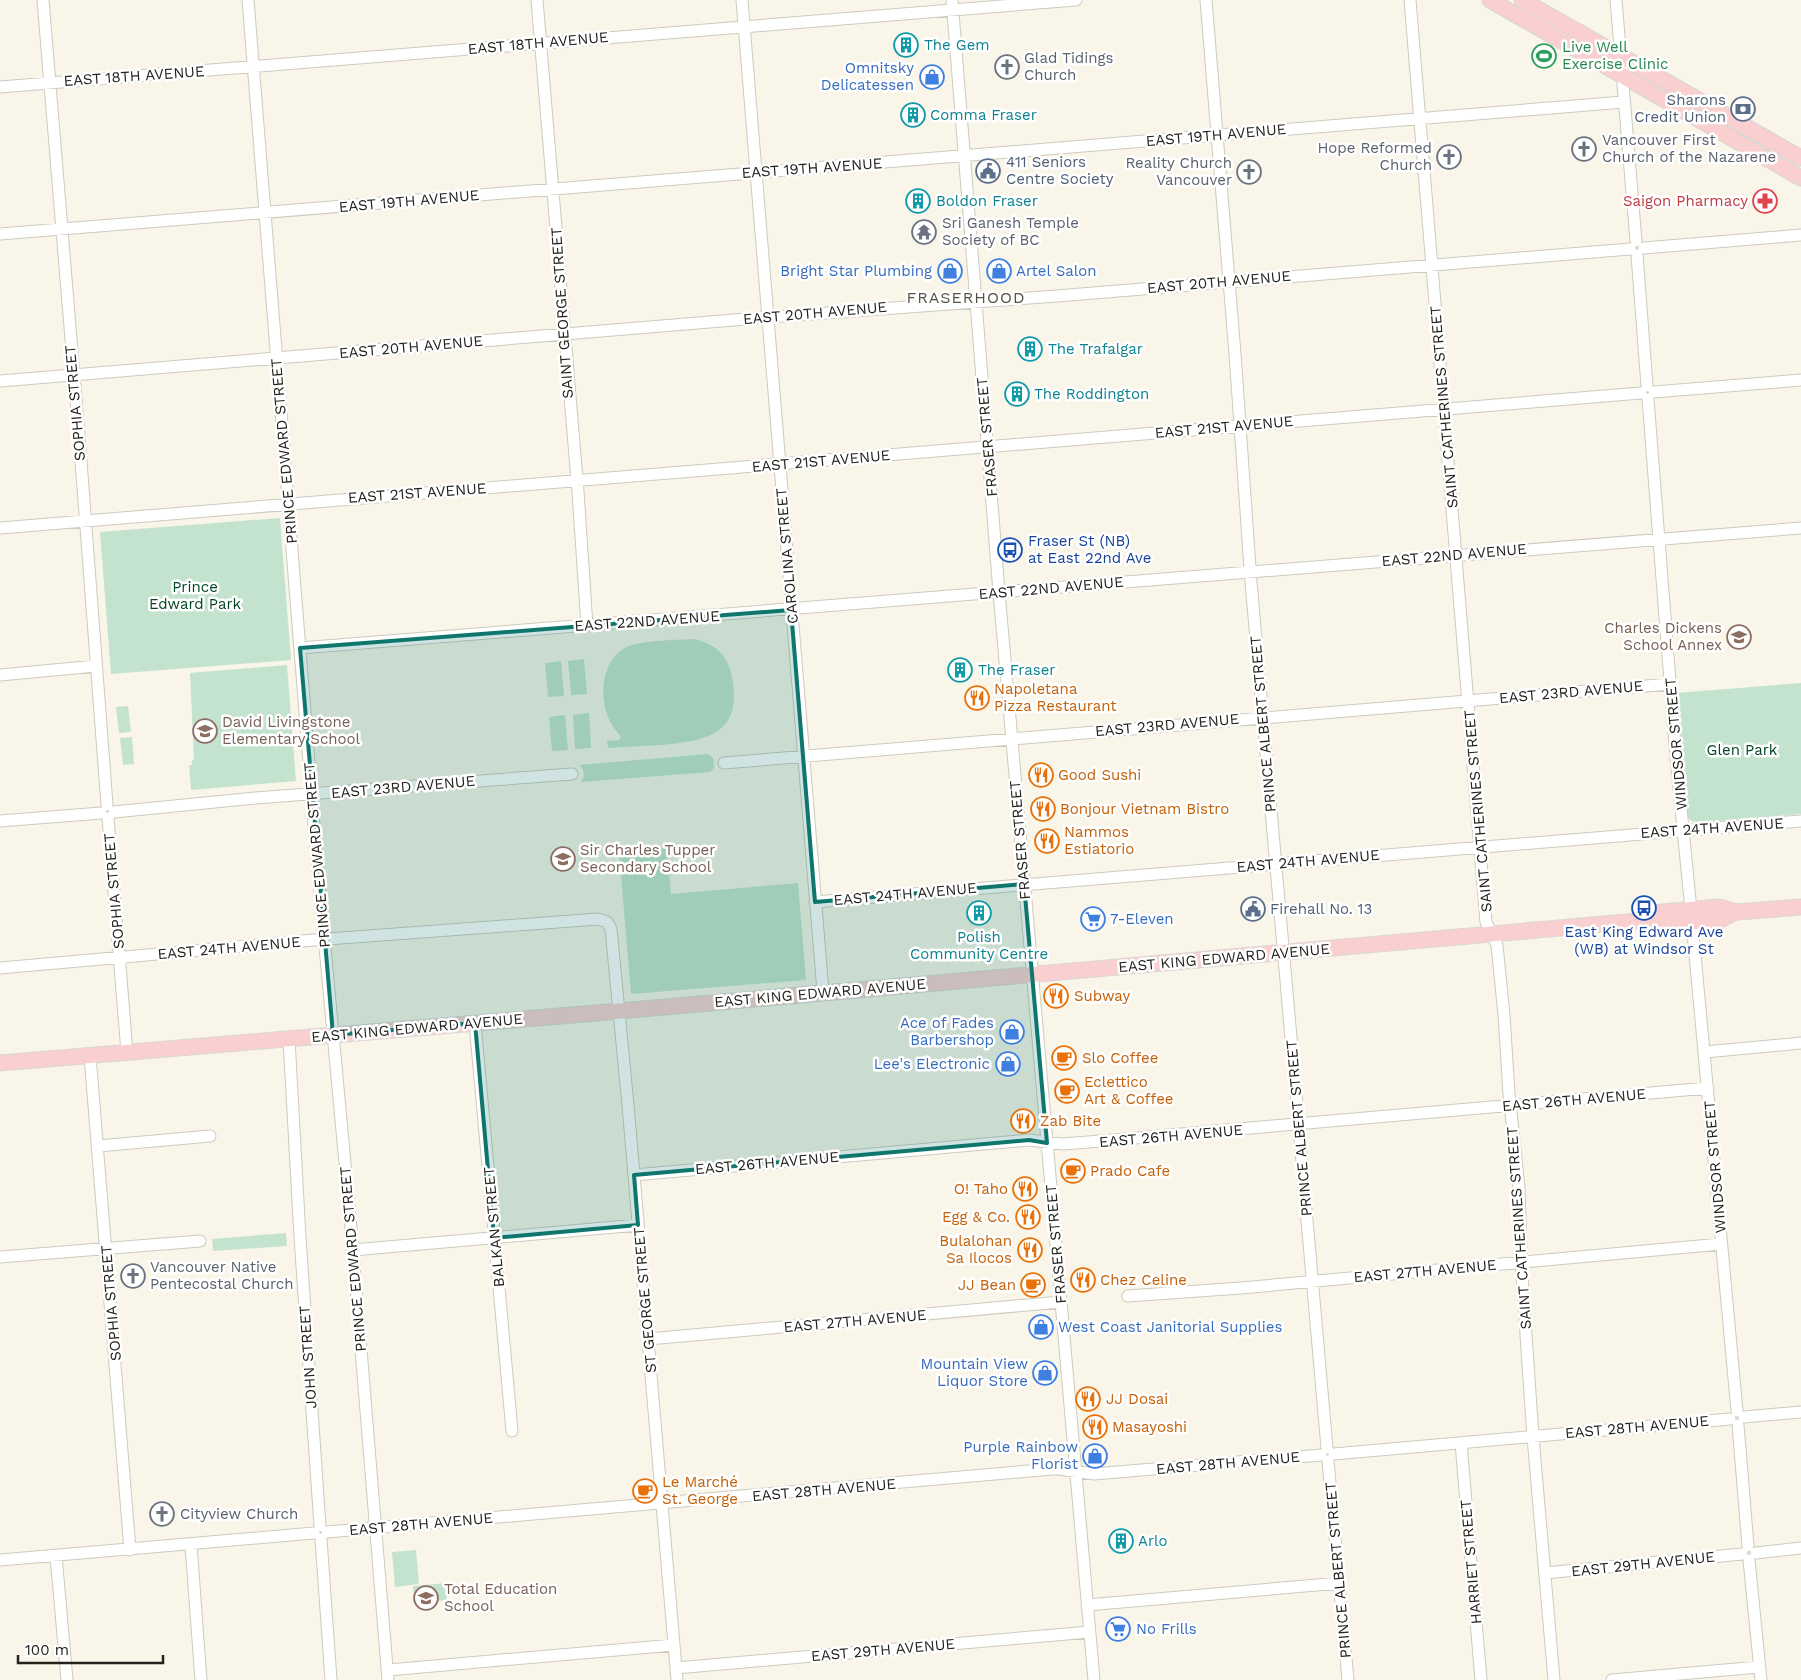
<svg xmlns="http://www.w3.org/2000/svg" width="1801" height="1680" font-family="'Work Sans',sans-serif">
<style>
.green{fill:#c4e3ce}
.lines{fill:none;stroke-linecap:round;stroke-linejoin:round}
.minor-casing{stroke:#cecabe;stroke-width:13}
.major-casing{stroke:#d7d7d6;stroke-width:17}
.minor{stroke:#fff;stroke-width:11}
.major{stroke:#facfcf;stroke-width:15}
.marked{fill:#0f766e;fill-opacity:0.2;stroke:#0f766e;stroke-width:4;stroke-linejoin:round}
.labels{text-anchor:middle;stroke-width:5;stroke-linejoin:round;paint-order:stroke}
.street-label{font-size:15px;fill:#22211c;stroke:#fff}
.culture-label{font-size:15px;fill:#0d838f;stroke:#fff;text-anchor:start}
.leisure-label{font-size:15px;fill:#27864d;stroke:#fff;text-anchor:start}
.worship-label{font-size:15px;fill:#5b616d;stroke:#fff;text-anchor:start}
.shop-label{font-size:15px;fill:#366cbe;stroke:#fff;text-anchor:end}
.service-label{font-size:15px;fill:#4e5e75;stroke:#fff;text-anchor:start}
.health-label{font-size:15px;fill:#be3a42;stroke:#fff;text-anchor:end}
.transit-label{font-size:15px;fill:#164399;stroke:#fff;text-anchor:start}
.park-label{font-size:15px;fill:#034627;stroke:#fff}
.education-label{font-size:15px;fill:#785e54;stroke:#fff;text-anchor:start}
.food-label{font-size:15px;fill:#c56008;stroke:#fff;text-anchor:start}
.neighbourhood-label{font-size:16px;letter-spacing:1px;fill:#545147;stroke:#fff}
</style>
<rect width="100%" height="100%" fill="#f9f5e9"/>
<path class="green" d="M 280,518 L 291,660 L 111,674 L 100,532 Z
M 695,639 C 716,645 728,655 732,677 C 743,734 707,741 661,745 C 643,746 625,747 608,748 L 607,741 L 619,740 L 621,737 C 616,731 611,725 608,717 C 599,694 602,657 629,646 C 646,640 677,640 695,639 Z
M 584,659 L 587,694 L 571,695 L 568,661 Z
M 561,661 L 564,696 L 548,697 L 545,663 Z
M 287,665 L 296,781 L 191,790 L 189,765 L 192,765 L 192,760 L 194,759 L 190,673 Z
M 1801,683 L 1801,814 L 1696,823 L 1690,820 L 1687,816 L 1679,707 L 1677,704 L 1676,693 Z
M 128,706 L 131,732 L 119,733 L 116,707 Z
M 589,713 L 591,748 L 575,749 L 573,715 Z
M 565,715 L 568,750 L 552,751 L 549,717 Z
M 132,737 L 134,764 L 123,765 L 120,738 Z
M 708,754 L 713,758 L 714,768 L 710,772 L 581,782 C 585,775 585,770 579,765 Z
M 667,847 L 671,894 L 798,883 L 806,980 L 631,994 L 619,851 Z
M 286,1233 L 287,1246 L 213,1251 L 212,1239 Z
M 416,1550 L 419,1584 L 395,1587 L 392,1552 Z
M 446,1583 L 447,1600 L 414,1603 L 413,1586 Z"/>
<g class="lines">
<g class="minor-casing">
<path id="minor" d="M 43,0 L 80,448 L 107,805
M 248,0 L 316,850 L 352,1239 L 388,1680
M 537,0 L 578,492 L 587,626
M 742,0 L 823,992
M 952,0 L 999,592 L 1094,1680
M 1206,0 L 1235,354 L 1251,582 L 1327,1448
M 1410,0 L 1486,922 L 1497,945 L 1504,1015 L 1509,1094 L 1519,1188 L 1522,1276 L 1533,1437 L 1554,1680
M 1616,0 L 1636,241
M 0,87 L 1076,0
M 0,234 L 1624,102
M 1644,248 L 1801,235
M 1637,255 L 1647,386
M 0,381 L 758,318 L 1057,296 L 1630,249
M 1654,392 L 1801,380
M 1648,399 L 1676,758 L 1691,910
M 0,528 L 1641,393
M 300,648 L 1801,528
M 0,675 L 96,666
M 724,763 L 1670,684
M 114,812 L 255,798 L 572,774
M 108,818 L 127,1052
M 0,821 L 101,813
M 815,902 L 1801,821
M 1692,922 L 1737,1411
M 0,968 L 314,940 L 598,919 L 607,922 L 611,929 L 628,1105 L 677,1680
M 475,1023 L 512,1431
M 289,1039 L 300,1237 L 320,1526
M 1705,1052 L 1801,1043
M 90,1056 L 130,1550
M 98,1146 L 210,1136
M 634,1175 L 1029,1140 L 1063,1144 L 1113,1140 L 1708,1088
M 353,1250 L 638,1225
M 0,1257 L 200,1241
M 1128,1296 L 1241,1288 L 1721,1244
M 648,1339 L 1061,1302
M 1744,1417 L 1801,1412
M 1738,1425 L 1748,1546
M 1461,1443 L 1481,1680
M 1334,1454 L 1730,1419
M 1328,1461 L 1348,1680
M 327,1532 L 1052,1469 L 1059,1469 L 1094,1474 L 1321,1455
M 321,1539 L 331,1680
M 191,1545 L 201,1680
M 1756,1553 L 1801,1548
M 56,1556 L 67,1680
M 0,1560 L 314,1533
M 1749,1560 L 1761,1680
M 1545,1573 L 1742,1554
M 1087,1605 L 1340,1583
M 676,1668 L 1089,1632
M 388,1670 L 674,1645
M 1612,1680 L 1759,1667"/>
</g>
<g class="major-casing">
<path id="major" d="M 1490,0 L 1801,178
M 1522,0 L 1801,158
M 1640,921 L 1651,913 L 1719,907 L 1736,912
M 0,1063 L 608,1012 L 1627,922 L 1640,921 L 1652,926 L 1692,922 L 1720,920 L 1736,912 L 1801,907"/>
</g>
<use href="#minor" class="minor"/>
<use href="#major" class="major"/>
</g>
<path class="marked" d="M 791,610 L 815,902 L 1024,884 L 1047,1143 L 1029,1140 L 634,1175 L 638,1225 L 494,1238 L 475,1023 L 333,1035 L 300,648 Z"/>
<defs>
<g id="building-ring" transform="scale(1.25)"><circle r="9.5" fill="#fff" stroke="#0f9aa8" stroke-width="1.5"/><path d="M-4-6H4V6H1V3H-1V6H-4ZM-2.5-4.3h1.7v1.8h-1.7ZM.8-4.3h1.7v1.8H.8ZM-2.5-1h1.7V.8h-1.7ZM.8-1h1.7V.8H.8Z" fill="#0f9aa8"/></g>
<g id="stadium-ring" transform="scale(1.25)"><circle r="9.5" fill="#fff" stroke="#2e9e5b" stroke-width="1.5"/><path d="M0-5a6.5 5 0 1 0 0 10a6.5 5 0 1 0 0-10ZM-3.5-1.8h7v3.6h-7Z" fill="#2e9e5b"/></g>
<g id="church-ring" transform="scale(1.25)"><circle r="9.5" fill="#fff" stroke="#6b7280" stroke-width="1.5"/><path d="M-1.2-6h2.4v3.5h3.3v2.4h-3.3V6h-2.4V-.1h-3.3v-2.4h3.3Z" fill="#6b7280"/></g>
<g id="shop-ring" transform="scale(1.25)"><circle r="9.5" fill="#fff" stroke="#3f7fe0" stroke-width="1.5"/><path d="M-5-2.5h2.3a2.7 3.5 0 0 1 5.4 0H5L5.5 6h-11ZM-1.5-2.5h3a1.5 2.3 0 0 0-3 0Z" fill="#3f7fe0"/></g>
<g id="bank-ring" transform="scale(1.25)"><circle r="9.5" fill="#fff" stroke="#5c6f8a" stroke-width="1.5"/><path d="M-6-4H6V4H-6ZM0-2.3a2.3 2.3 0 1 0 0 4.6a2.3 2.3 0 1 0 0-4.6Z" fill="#5c6f8a"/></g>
<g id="civic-ring" transform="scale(1.25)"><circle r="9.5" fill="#fff" stroke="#5c6f8a" stroke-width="1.5"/><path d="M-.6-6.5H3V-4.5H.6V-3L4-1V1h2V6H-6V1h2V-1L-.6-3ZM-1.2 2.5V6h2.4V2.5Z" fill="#5c6f8a"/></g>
<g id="pharmacy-ring" transform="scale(1.25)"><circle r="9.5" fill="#fff" stroke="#e0444e" stroke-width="1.5"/><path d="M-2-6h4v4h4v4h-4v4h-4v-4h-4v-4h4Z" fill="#e0444e"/></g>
<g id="temple-ring" transform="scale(1.25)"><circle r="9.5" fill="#fff" stroke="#6b7280" stroke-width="1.5"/><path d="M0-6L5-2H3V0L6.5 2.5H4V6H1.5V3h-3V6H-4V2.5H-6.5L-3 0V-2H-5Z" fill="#6b7280"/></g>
<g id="bus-ring" transform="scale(1.25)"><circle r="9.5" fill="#fff" stroke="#1a4fb4" stroke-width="1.5"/><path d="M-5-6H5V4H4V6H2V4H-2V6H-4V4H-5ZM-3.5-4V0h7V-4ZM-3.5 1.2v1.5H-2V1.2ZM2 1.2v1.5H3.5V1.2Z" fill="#1a4fb4"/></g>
<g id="school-ring" transform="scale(1.25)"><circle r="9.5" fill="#fff" stroke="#8d6e63" stroke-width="1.5"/><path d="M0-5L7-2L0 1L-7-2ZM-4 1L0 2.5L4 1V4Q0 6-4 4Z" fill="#8d6e63"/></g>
<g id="restaurant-ring" transform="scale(1.25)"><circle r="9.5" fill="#fff" stroke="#e8710a" stroke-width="1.5"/><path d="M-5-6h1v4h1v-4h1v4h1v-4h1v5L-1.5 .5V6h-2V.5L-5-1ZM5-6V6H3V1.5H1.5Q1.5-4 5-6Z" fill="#e8710a"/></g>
<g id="supermarket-ring" transform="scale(1.25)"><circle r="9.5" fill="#fff" stroke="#3f7fe0" stroke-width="1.5"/><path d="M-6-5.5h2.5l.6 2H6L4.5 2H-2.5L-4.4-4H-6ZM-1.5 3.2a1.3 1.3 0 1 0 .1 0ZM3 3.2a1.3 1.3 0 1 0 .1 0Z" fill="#3f7fe0"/></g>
<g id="cafe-ring" transform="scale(1.25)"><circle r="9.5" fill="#fff" stroke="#e8710a" stroke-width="1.5"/><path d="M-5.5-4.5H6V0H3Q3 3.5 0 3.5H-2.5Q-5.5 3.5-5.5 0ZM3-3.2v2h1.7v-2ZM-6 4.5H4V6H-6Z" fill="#e8710a"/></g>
</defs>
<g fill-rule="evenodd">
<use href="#building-ring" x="906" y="45"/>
<use href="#stadium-ring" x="1544" y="56"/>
<use href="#church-ring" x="1007" y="67"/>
<use href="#shop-ring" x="932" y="77"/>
<use href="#bank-ring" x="1743" y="109"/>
<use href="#building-ring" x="913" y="115"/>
<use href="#church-ring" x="1584" y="149"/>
<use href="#church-ring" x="1449" y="157"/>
<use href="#civic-ring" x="988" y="171"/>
<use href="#church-ring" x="1249" y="172"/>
<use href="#building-ring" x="918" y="201"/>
<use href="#pharmacy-ring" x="1765" y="201"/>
<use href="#temple-ring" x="924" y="232"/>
<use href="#shop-ring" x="950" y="271"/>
<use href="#shop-ring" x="999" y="271"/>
<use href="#building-ring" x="1030" y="349"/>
<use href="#building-ring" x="1017" y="394"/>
<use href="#bus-ring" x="1010" y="550"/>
<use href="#school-ring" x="1739" y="637"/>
<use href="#building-ring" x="960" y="670"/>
<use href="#restaurant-ring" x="977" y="698"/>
<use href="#school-ring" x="205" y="731"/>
<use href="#restaurant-ring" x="1041" y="775"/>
<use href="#restaurant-ring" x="1043" y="809"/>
<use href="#restaurant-ring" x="1047" y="841"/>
<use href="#school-ring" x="563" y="859"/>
<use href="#bus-ring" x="1644" y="908"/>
<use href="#civic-ring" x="1253" y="909"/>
<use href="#building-ring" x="979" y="913"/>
<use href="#supermarket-ring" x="1093" y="919"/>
<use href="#restaurant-ring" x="1056" y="996"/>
<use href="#shop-ring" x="1012" y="1032"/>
<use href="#cafe-ring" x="1064" y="1058"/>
<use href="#shop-ring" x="1008" y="1064"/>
<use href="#cafe-ring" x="1067" y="1091"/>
<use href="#restaurant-ring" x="1023" y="1121"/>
<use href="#cafe-ring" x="1073" y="1171"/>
<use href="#restaurant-ring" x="1025" y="1189"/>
<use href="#restaurant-ring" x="1028" y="1217"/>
<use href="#restaurant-ring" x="1030" y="1250"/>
<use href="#church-ring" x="133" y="1276"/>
<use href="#restaurant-ring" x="1083" y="1280"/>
<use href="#cafe-ring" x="1033" y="1285"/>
<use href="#shop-ring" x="1041" y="1327"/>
<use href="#shop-ring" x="1045" y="1373"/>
<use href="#restaurant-ring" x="1088" y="1399"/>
<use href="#restaurant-ring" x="1095" y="1427"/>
<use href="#shop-ring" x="1095" y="1456"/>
<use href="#cafe-ring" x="645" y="1491"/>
<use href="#church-ring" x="162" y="1514"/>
<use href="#building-ring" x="1121" y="1541"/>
<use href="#school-ring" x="426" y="1598"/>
<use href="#supermarket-ring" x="1118" y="1629"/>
</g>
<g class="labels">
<g class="street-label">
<text transform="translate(538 43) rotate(-5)" y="5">EAST 18TH AVENUE</text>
<text transform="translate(134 76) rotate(-4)" y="5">EAST 18TH AVENUE</text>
<text transform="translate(1216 135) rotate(-5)" y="5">EAST 19TH AVENUE</text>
<text transform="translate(812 168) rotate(-4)" y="5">EAST 19TH AVENUE</text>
<text transform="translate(409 201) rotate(-5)" y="5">EAST 19TH AVENUE</text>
<text transform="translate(1219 282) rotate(-5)" y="5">EAST 20TH AVENUE</text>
<text transform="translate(562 313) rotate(-94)" y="5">SAINT GEORGE STREET</text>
<text transform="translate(815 313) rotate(-5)" y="5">EAST 20TH AVENUE</text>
<text transform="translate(411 347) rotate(-5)" y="5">EAST 20TH AVENUE</text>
<text transform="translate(75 403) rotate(-95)" y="5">SOPHIA STREET</text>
<text transform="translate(1444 407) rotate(-95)" y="5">SAINT CATHERINES STREET</text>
<text transform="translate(1224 427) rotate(-5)" y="5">EAST 21ST AVENUE</text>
<text transform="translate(987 437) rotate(-95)" y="5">FRASER STREET</text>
<text transform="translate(284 451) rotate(-95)" y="5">PRINCE EDWARD STREET</text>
<text transform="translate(821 461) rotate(-5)" y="5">EAST 21ST AVENUE</text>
<text transform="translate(417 493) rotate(-4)" y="5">EAST 21ST AVENUE</text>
<text transform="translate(1454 555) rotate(-5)" y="5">EAST 22ND AVENUE</text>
<text transform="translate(787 556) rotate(-95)" y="5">CAROLINA STREET</text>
<text transform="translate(1051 588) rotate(-5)" y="5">EAST 22ND AVENUE</text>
<text transform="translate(647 621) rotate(-4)" y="5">EAST 22ND AVENUE</text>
<text transform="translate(1571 692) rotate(-5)" y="5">EAST 23RD AVENUE</text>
<text transform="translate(1263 724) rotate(-95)" y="5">PRINCE ALBERT STREET</text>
<text transform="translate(1167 725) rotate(-5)" y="5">EAST 23RD AVENUE</text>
<text transform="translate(1676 744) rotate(-95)" y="5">WINDSOR STREET</text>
<text transform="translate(403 787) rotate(-5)" y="5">EAST 23RD AVENUE</text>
<text transform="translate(1478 811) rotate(-95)" y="5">SAINT CATHERINES STREET</text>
<text transform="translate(1712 828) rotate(-4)" y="5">EAST 24TH AVENUE</text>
<text transform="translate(1020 840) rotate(-95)" y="5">FRASER STREET</text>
<text transform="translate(317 855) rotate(-95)" y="5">PRINCE EDWARD STREET</text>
<text transform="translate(1308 861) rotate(-5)" y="5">EAST 24TH AVENUE</text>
<text transform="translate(114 891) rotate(-95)" y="5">SOPHIA STREET</text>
<text transform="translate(905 894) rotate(-5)" y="5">EAST 24TH AVENUE</text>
<text transform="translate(229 948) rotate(-5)" y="5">EAST 24TH AVENUE</text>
<text transform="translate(1224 958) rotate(-5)" y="5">EAST KING EDWARD AVENUE</text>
<text transform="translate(820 993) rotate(-5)" y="5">EAST KING EDWARD AVENUE</text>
<text transform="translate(417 1028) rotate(-5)" y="5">EAST KING EDWARD AVENUE</text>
<text transform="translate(1574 1100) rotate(-5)" y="5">EAST 26TH AVENUE</text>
<text transform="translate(1299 1128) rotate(-95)" y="5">PRINCE ALBERT STREET</text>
<text transform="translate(1171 1136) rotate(-5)" y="5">EAST 26TH AVENUE</text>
<text transform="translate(767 1163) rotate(-5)" y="5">EAST 26TH AVENUE</text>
<text transform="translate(1715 1167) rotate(-95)" y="5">WINDSOR STREET</text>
<text transform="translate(494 1227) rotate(-95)" y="5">BALKAN STREET</text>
<text transform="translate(1519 1228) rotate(-94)" y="5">SAINT CATHERINES STREET</text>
<text transform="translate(1056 1244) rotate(-95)" y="5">FRASER STREET</text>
<text transform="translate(353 1259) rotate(-95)" y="5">PRINCE EDWARD STREET</text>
<text transform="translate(1425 1271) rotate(-5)" y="5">EAST 27TH AVENUE</text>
<text transform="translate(645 1300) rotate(-95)" y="5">ST GEORGE STREET</text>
<text transform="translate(111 1303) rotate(-95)" y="5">SOPHIA STREET</text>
<text transform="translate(855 1321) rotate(-5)" y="5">EAST 27TH AVENUE</text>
<text transform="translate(308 1357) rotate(-94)" y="5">JOHN STREET</text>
<text transform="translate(1637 1427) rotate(-5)" y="5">EAST 28TH AVENUE</text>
<text transform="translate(1228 1463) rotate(-5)" y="5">EAST 28TH AVENUE</text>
<text transform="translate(824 1490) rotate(-5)" y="5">EAST 28TH AVENUE</text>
<text transform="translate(421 1524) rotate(-5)" y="5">EAST 28TH AVENUE</text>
<text transform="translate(1471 1562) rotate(-95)" y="5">HARRIET STREET</text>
<text transform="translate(1643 1564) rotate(-6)" y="5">EAST 29TH AVENUE</text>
<text transform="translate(1338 1570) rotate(-95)" y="5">PRINCE ALBERT STREET</text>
<text transform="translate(883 1650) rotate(-5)" y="5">EAST 29TH AVENUE</text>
</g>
<g class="culture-label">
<text x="924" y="50">The Gem</text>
<text x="930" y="120">Comma Fraser</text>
<text x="936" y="206">Boldon Fraser</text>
<text x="1048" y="354">The Trafalgar</text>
<text x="1034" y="399">The Roddington</text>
<text x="978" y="675">The Fraser</text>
<text x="979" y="942" text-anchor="middle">Polish<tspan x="979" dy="17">Community Centre</tspan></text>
<text x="1138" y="1546">Arlo</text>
</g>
<g class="leisure-label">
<text x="1562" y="52">Live Well<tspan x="1562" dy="17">Exercise Clinic</tspan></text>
</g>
<g class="worship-label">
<text x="1024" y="63">Glad Tidings<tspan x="1024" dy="17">Church</tspan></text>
<text x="1602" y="145">Vancouver First<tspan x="1602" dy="17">Church of the Nazarene</tspan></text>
<text x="1432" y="153" text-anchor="end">Hope Reformed<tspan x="1432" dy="17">Church</tspan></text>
<text x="1232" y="168" text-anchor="end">Reality Church<tspan x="1232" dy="17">Vancouver</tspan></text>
<text x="942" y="228">Sri Ganesh Temple<tspan x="942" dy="17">Society of BC</tspan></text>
<text x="150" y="1272">Vancouver Native<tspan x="150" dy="17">Pentecostal Church</tspan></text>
<text x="180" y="1519">Cityview Church</text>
</g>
<g class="shop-label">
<text x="914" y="73">Omnitsky<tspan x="914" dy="17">Delicatessen</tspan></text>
<text x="932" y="276">Bright Star Plumbing</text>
<text x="1016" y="276" text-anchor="start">Artel Salon</text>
<text x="1110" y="924" text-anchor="start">7-Eleven</text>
<text x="994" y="1028">Ace of Fades<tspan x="994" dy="17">Barbershop</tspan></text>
<text x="990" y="1069">Lee's Electronic</text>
<text x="1058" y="1332" text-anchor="start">West Coast Janitorial Supplies</text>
<text x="1028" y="1369">Mountain View<tspan x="1028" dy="17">Liquor Store</tspan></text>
<text x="1078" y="1452">Purple Rainbow<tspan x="1078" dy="17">Florist</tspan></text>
<text x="1136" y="1634" text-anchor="start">No Frills</text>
</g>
<g class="service-label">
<text x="1726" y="105" text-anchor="end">Sharons<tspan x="1726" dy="17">Credit Union</tspan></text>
<text x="1006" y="167">411 Seniors<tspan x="1006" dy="17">Centre Society</tspan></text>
<text x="1270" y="914">Firehall No. 13</text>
</g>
<g class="health-label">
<text x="1748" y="206">Saigon Pharmacy</text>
</g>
<g class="transit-label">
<text x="1028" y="546">Fraser St (NB)<tspan x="1028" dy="17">at East 22nd Ave</tspan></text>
<text x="1644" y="937" text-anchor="middle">East King Edward Ave<tspan x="1644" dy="17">(WB) at Windsor St</tspan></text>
</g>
<g class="park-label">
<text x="195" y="592">Prince<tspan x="195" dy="17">Edward Park</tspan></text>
<text x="1742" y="755">Glen Park</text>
</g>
<g class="education-label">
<text x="1722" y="633" text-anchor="end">Charles Dickens<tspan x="1722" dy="17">School Annex</tspan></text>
<text x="222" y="727">David Livingstone<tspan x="222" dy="17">Elementary School</tspan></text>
<text x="580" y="855">Sir Charles Tupper<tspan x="580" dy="17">Secondary School</tspan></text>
<text x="444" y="1594">Total Education<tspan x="444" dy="17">School</tspan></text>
</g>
<g class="food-label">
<text x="994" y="694">Napoletana<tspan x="994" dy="17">Pizza Restaurant</tspan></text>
<text x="1058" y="780">Good Sushi</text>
<text x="1060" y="814">Bonjour Vietnam Bistro</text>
<text x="1064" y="837">Nammos<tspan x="1064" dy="17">Estiatorio</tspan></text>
<text x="1074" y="1001">Subway</text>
<text x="1082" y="1063">Slo Coffee</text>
<text x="1084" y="1087">Eclettico<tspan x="1084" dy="17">Art &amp; Coffee</tspan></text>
<text x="1040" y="1126">Zab Bite</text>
<text x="1090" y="1176">Prado Cafe</text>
<text x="1008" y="1194" text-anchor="end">O! Taho</text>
<text x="1010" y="1222" text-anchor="end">Egg &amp; Co.</text>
<text x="1012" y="1246" text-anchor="end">Bulalohan<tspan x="1012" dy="17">Sa Ilocos</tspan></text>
<text x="1100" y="1285">Chez Celine</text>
<text x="1016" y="1290" text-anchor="end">JJ Bean</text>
<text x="1106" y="1404">JJ Dosai</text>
<text x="1112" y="1432">Masayoshi</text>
<text x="662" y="1487">Le Marché<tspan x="662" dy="17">St. George</tspan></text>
</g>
<g class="neighbourhood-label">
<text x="966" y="303">FRASERHOOD</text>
</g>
</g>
<path d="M18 1655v8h145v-8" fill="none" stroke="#22211c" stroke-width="2.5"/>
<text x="25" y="1655" font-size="15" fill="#22211c" stroke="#ffffff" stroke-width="4" paint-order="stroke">100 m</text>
</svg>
